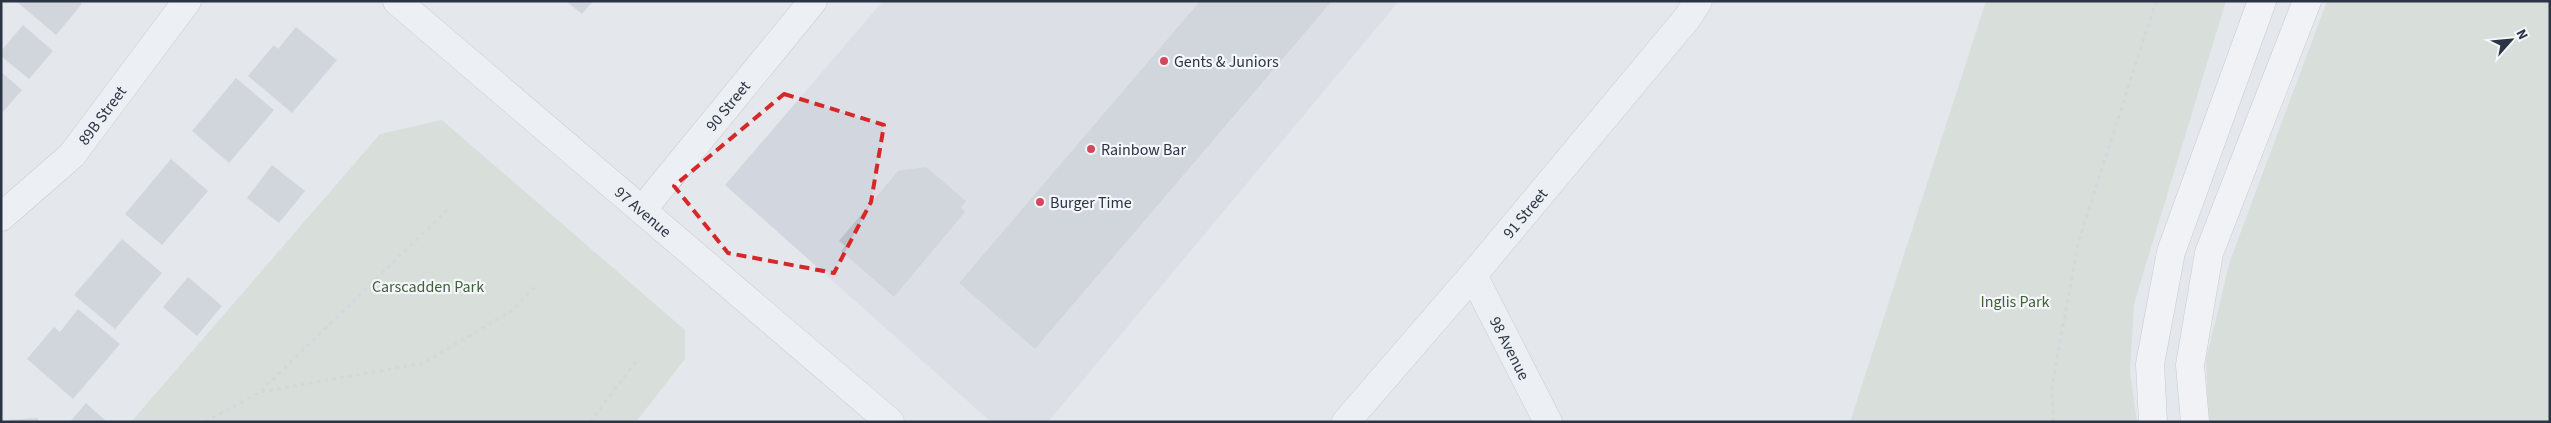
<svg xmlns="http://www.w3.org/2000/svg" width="2551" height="423" font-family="'Source Sans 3',sans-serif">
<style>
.built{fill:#d2d6de}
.green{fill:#c9d6c5}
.building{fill:#bbc0ca}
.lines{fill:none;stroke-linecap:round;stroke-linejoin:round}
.minor-casing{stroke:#a9aeb7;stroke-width:29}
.major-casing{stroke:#a3abb8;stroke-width:29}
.path{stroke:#c2c5cb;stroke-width:3;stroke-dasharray:4 4;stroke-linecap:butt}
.minor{stroke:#f7f8fa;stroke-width:28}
.major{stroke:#fff;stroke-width:28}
.marked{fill:none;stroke:#d62828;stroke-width:4;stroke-dasharray:10 6;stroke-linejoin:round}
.poi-dot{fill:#d1495b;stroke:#f4f6f9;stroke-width:2}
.labels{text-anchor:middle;stroke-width:4.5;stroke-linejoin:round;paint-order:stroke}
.poi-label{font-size:16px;fill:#2b3445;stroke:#f4f6f9;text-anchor:start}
.street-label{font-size:16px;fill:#2b3445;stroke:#f4f6f9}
.park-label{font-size:16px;fill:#3f6138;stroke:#f4f6f9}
</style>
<rect width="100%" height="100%" fill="#e4e7ec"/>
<path class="built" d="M 883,1 L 1399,1 L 1048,422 L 991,422 L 725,185 Z"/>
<path class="green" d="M 1986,1 L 2226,1 L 2134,304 L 2130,372 L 2137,422 L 1850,422 Z
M 2327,1 L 2550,1 L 2550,422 L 2208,422 L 2206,359 L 2230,261 Z
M 442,120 L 685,330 L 685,359 L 636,422 L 131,422 L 380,134 Z"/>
<path class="building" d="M 16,1 L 79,1 L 82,4 L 56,35 Z
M 566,1 L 593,1 L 582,14 Z
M 1200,1 L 1332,1 L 1035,349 L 959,283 Z
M 23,25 L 53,51 L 29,79 L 1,56 L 1,51 Z
M 296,27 L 337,60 L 292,113 L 248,76 L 274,45 L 278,49 Z
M 1,72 L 22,90 L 1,114 Z
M 236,78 L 274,110 L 229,163 L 192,131 Z
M 171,159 L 208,191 L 162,245 L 125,214 Z
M 272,165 L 305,191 L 279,223 L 247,198 Z
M 926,167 L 966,201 L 961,208 L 965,212 L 894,297 L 841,251 L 845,246 L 839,241 L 898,171 Z
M 122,239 L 162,273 L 115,329 L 74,295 Z
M 188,277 L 222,306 L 197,336 L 163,307 Z
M 78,309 L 120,344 L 73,399 L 27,359 L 54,327 L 60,332 Z
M 86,403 L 107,422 L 70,422 Z
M 38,418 L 38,422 L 9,422 L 9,420 Z"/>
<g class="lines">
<g class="minor-casing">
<g id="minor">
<path id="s1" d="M 397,1 L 890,422"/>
<path id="s2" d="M 642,210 L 813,1"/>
<path id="s3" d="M 1,217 L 72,155 L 187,1"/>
<path id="s4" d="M 1473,275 L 1548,422"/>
<path id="s5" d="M 1346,422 L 1473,275 L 1688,17 L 1698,1"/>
</g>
</g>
<g class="major-casing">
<path id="major" d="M 2153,422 L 2150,364 L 2171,252 L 2262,1
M 2195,422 L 2190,365 L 2209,253 L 2307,1"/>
</g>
<path class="path" d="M 261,391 L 448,209
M 205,422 L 260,392 L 424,363 L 511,311 L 537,285
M 590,422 L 638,359
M 2053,422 L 2052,387 L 2078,243 L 2156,1"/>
<use href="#minor" class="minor"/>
<use href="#major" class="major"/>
</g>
<path d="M0 0H2551V423H0ZM 784,94 L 884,125 L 871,202 L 834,273 L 728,253 L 674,186 Z" fill="#e4e7ec" fill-opacity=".55" fill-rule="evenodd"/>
<path class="marked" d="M 784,94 L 884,125 L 871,202 L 834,273 L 728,253 L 674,186 Z"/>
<g class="poi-dot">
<circle cx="1164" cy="61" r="5"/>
<circle cx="1091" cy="149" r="5"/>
<circle cx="1040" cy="202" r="5"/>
</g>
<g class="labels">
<g class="poi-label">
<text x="1174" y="67">Gents &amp; Juniors</text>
<text x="1101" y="155">Rainbow Bar</text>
<text x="1050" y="208">Burger Time</text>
</g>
<g class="street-label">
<text dy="6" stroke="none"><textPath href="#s2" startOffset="135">90 Street</textPath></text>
<text dy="6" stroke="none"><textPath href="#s3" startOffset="144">89B Street</textPath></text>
<text dy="6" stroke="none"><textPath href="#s1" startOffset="324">97 Avenue</textPath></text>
<text dy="6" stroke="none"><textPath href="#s5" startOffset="275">91 Street</textPath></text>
<text dy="6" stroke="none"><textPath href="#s4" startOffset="82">98 Avenue</textPath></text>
</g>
<g class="park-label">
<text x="428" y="292">Carscadden Park</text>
<text x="2015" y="307">Inglis Park</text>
</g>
</g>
<rect width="2551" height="423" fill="none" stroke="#2b3445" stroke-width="5"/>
<g transform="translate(2511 40) rotate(63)" stroke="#f4f6f9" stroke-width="4" paint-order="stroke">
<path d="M0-4L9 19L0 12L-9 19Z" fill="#2b3445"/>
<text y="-8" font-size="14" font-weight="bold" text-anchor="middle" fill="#2b3445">N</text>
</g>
</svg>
